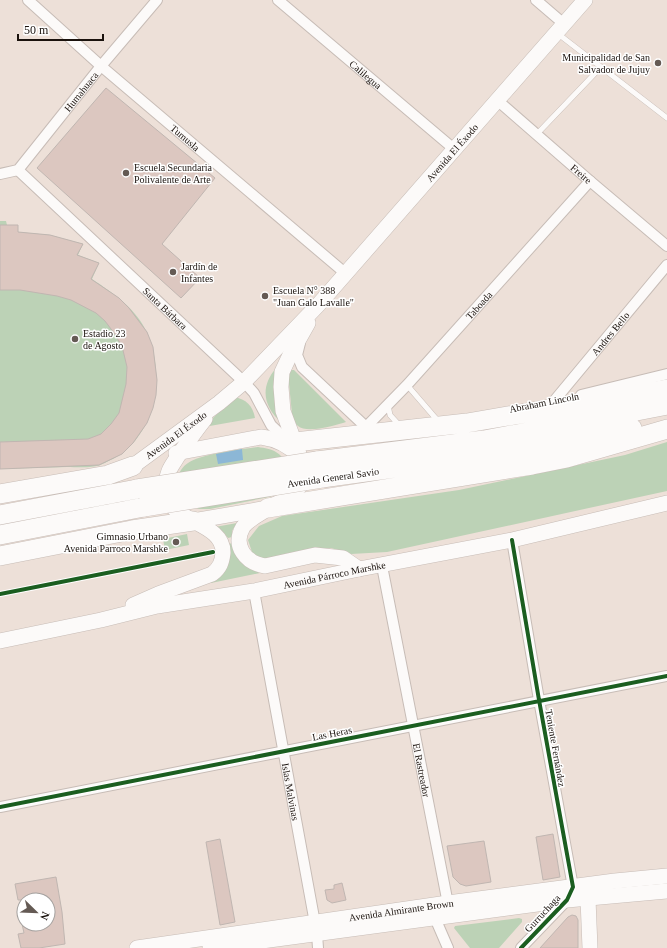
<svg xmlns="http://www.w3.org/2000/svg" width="667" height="948" font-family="'Times New Roman',serif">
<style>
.green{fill:#bcd2b6}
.water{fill:#8cb7d6}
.building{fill:#dcc7c0;stroke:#c0b6b1}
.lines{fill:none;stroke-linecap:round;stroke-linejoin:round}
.lane-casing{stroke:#c7bcb6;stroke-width:6}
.street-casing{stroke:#c7bcb6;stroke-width:12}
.secondary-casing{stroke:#c7bcb6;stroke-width:16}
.highway-casing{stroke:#c7bcb6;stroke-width:20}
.lane{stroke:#fcfaf9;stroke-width:5}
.street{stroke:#fcfaf9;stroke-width:10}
.secondary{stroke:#fcfaf9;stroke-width:15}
.highway{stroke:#fcfaf9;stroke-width:19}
.highway-bridge-casing{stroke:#c7bcb6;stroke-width:20;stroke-linecap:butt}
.highway-bridge{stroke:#fcfaf9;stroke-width:19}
.cycleway-casing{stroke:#fff;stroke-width:6}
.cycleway{stroke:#1b5e20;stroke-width:4}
.poi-dot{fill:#645a54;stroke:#fff;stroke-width:1.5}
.labels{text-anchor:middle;stroke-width:3;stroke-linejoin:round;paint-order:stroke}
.poi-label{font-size:10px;fill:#1a120d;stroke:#fff;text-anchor:start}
.street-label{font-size:10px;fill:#1a120d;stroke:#fff}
</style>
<rect width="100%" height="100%" fill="#ede0d8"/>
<path class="green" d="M 0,221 L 6,221 L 7,225 L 18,225 L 18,232 L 50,235 L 83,244 L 78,255 L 99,263 L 92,279 C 113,293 137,309 147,333 C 166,375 156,436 113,459 C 108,461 102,465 97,466 C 88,468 76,467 67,467 C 44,468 22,468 0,469 Z
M 276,368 L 281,422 C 263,406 260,387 276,368 Z
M 291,370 L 294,370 L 346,422 C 336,425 307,434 298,426 C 294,423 293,418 292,414 L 288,374 Z
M 234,397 C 246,399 253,406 255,418 L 204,427 Z
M 667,442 L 667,491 L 387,552 L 351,554 L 331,548 L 263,560 L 253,555 L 248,540 L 259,526 L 282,516 L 459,490 L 625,455 Z
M 258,447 C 273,449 278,451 287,463 L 277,494 L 269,497 L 210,509 L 199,509 L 189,505 L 177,478 C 180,471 182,467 188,463 C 200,454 242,449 258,447 Z
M 237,523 L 232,531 L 232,537 L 228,538 L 222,531 L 215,527 Z
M 187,534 L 189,545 L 165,550 L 163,539 Z
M 233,543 C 237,563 242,565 260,573 L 211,583 L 211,580 L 228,544 Z
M 519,918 L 522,919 L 522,922 L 499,948 L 470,948 L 454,928 L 455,926 Z"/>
<path class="water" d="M 242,449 L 243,460 L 218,464 L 216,454 Z"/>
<path class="building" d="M 106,88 L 215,178 L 162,244 L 200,278 L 181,298 L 37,168 Z
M 0,225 L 18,225 L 18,232 L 50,235 L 83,244 L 77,255 L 99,263 L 91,279 L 119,298 L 129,308 L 147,332 L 153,347 L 157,380 L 156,395 L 153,408 L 147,423 L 133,443 L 122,454 L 99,465 L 0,469 L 0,442 L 88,439 L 101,434 L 111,424 L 119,413 L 126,384 L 127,367 L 122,346 L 114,333 L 105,321 L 96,313 L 71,300 L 57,296 L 20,290 L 0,290 Z
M 553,834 L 560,877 L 543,880 L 536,837 Z
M 220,839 L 235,922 L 220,925 L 206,842 Z
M 484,841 L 491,882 L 466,886 L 460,884 L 453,877 L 447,846 Z
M 56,877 L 62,912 L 65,944 L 39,948 L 21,948 L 18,934 L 24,933 L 22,924 L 48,924 L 48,900 L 18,900 L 15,884 Z
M 342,883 L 346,900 L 332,903 L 327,900 L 325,890 L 334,889 L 334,885 Z
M 572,915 L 576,916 L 578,920 L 578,948 L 540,948 L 568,917 Z"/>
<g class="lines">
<g class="lane-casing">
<path id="lane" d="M 557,33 L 667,118
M 536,135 L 601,67
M 407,385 L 438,421
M 388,405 L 390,415 L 400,426"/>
</g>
<g class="street-casing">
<g id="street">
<path id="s1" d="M 28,0 L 101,66 L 345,273"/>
<path id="s2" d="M 278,0 L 454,149"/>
<path d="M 536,0 L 564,24"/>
<path id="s3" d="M 497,100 L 590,181 L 667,246"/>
<path id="s4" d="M 18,170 L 244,382 L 254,393 L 271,425 L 291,444"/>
<path id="s5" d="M 0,174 L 18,170 L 101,66 L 157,0"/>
<path d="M 300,343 L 297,355 L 302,367 L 366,427 L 369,432"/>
<path d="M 581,395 L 667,374"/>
<path id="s6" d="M 554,401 L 667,265"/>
<path id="s7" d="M 366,427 L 407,385 L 590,181"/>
<path d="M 512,540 L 539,700 L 573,887 L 567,900 L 521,948"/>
<path id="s8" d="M 382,566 L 449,909"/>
<path id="s9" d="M 254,591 L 317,934 L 318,948"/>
<path d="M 0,807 L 667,676"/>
<path d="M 435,918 L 448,948"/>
</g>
</g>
<g class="secondary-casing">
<g id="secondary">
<path d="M 176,453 L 261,437 C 276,439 289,445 300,457"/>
<path id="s10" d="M 133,466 L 219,403 L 244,382 L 319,304 L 585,0"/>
<path d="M 266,510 C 258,515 248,520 243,527 C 232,546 246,563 265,566 L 315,555 L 343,558 L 359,569"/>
<path d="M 193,521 L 268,508 L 286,499 L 301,485 L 304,477 L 302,462 L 283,411 L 281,387 L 282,372 L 290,355 L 308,323"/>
<path d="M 133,605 L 158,594 L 212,574 C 220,568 222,562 223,553 C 224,522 172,523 166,495 C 165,488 166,479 169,471 C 171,466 175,461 178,456 C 187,443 196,430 205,419"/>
<path id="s11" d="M 0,641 L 101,620 L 157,606 L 254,591 L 359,569 L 512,540 L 667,503"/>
<path id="s12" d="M 137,948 L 448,903 L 615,881 L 667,876"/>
<path d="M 210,948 L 567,900 L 667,891"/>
<path d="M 590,948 L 588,899 L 591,889"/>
</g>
</g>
<g class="highway-casing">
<path id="highway" d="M 295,442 L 467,423 L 667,389
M 317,461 L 484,440 L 544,429 L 667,405
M 322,478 L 489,455 L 632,428
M 0,494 L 108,475 L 133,466
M 268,508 L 532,465 L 567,458 L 667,429
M 0,515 L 137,489
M 0,535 L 144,507
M 0,556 L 132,530 L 193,521"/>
</g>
<use href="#lane" class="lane"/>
<use href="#street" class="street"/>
<use href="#secondary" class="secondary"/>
<use href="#highway" class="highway"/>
<g class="highway-bridge-casing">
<path id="highway-bridge" d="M 137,489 L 317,461
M 144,507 L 322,478"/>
</g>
<use href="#highway-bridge" class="highway-bridge"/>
<g class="cycleway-casing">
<path id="cycleway" d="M 512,540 L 539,700 L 573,887 L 567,900 L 521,948
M 0,594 L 213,552
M 0,807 L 667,676"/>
</g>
<use href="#cycleway" class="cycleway"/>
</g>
<g class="poi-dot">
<circle cx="658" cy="63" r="4"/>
<circle cx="126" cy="173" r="4"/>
<circle cx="173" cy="272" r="4"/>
<circle cx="265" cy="296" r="4"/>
<circle cx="75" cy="339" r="4"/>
<circle cx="176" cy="542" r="4"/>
</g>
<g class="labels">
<g class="poi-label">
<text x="650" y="61" text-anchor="end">Municipalidad de San<tspan x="650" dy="12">Salvador de Jujuy</tspan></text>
<text x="134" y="171">Escuela Secundaria<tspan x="134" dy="12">Polivalente de Arte</tspan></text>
<text x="181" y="270">Jardín de<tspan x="181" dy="12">Infantes</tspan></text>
<text x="273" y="294">Escuela N° 388<tspan x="273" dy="12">"Juan Galo Lavalle"</tspan></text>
<text x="83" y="337">Estadio 23<tspan x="83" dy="12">de Agosto</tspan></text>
<text x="168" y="540" text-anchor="end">Gimnasio Urbano<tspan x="168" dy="12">Avenida Parroco Marshke</tspan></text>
</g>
<g class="street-label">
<text dy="4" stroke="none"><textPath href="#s2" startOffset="115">Calilegua</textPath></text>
<text dy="4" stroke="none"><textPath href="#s5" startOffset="119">Humahuaca</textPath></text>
<text dy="4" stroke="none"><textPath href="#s1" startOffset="209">Tumusla</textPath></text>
<text dy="4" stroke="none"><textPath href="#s10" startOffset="449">Avenida El Éxodo</textPath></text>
<text dy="4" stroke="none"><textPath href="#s3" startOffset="112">Freire</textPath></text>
<text dy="4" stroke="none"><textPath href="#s7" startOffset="166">Taboada</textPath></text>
<text dy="4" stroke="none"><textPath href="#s4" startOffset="202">Santa Bárbara</textPath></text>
<text dy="4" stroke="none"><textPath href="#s6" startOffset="88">Andres Bello</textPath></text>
<text transform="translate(544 402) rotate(-11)" y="4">Abraham Lincoln</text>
<text dy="4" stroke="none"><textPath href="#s10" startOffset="53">Avenida El Éxodo</textPath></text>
<text transform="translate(333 477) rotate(-8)" y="4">Avenida General Savio</text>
<text dy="4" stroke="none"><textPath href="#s11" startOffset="341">Avenida Párroco Marshke</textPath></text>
<text transform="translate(332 733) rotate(-11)" y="4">Las Heras</text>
<text transform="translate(556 748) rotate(80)" y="4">Teniente Fernández</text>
<text dy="4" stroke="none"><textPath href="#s8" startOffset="208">El Rastreador</textPath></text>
<text dy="4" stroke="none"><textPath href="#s9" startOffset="204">Islas Malvinas</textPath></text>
<text dy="4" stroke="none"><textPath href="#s12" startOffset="267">Avenida Almirante Brown</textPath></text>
<text transform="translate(542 913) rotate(-47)" y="4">Gurruchaga</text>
</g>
</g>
<g transform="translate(36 912) rotate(113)"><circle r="19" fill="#ffffff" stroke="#a3a09e"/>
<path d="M0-3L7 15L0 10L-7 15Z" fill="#645a54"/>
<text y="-6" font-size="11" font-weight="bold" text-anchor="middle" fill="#1a120d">N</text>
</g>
<path d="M18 34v6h85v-6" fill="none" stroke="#1a120d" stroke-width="2"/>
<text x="24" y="34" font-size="12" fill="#1a120d" stroke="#ffffff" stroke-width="3" paint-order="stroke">50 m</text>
</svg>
